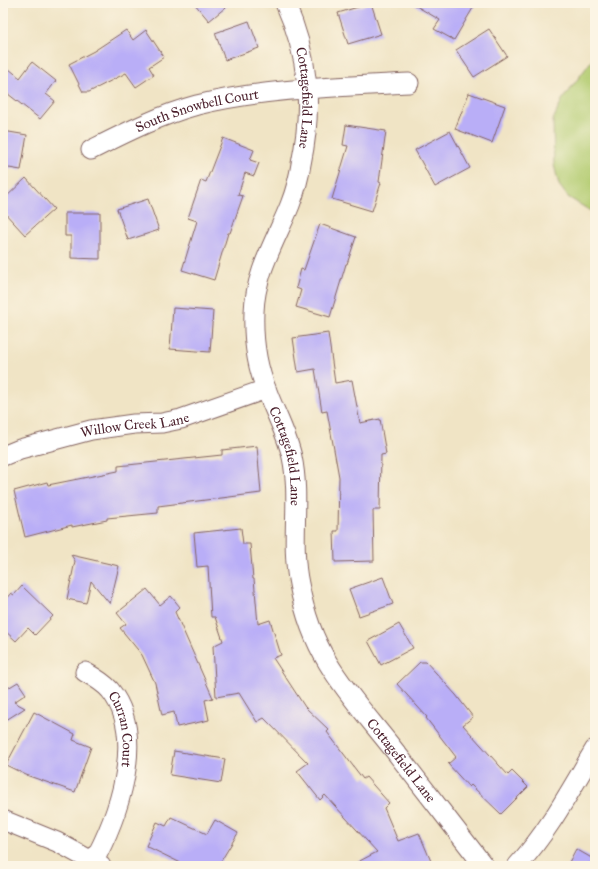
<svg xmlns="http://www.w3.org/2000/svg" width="598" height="869" font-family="'IM FELL Great Primer',serif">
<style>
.green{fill:#b3cc71;stroke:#7e764e}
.building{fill:#b9aef7}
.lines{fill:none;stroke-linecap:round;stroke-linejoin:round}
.minor-casing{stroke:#846461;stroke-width:21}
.minor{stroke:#fff;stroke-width:19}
.labels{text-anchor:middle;stroke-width:3;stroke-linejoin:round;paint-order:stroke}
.street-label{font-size:14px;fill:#4a1f2b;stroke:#fcf5e5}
</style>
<rect width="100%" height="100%" fill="#fcf5e5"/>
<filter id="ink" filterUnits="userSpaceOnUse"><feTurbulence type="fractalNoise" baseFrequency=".025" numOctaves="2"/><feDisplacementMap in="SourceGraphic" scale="8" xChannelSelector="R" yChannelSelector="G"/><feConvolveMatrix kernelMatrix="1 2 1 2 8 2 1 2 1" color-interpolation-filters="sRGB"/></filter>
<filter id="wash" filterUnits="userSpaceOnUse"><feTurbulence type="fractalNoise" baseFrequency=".012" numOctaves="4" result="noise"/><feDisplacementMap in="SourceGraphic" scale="16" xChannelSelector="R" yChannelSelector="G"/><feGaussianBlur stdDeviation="0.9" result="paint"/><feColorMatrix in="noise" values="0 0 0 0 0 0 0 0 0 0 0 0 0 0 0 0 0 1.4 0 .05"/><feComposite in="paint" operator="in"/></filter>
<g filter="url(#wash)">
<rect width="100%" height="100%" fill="#f0e4c5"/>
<path class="green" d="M 595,56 L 595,211 L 589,210 L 568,197 L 559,185 L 554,165 L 553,120 L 562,100 Z"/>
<g id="blocks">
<path class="building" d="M 194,3 L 231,3 L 209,21 Z
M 371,3 L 381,34 L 348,44 L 338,13 Z
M 411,3 L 476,3 L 454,40 L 434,29 L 440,20 Z
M 249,21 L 259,48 L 225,60 L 215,33 Z
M 489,29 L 507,56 L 474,77 L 456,50 Z
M 126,30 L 133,40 L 146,30 L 164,57 L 149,67 L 154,75 L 136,87 L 126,73 L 89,92 L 83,92 L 69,64 L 94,51 Z
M 32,62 L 56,81 L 46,94 L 55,101 L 40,119 L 3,90 L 3,77 L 9,69 L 20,78 Z
M 469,93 L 505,106 L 492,143 L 455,129 Z
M 346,125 L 386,131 L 379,182 L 381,183 L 372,211 L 332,199 L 348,146 L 343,145 Z
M 3,131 L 27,135 L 21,170 L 3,167 Z
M 450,131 L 470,168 L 435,187 L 415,150 Z
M 223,138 L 254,150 L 250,160 L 259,163 L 254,176 L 245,173 L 238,195 L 243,196 L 230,233 L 228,233 L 214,280 L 182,270 L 197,221 L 188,218 L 201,180 L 206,182 Z
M 26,178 L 54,209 L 25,235 L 3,211 L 3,200 Z
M 148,199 L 159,230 L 128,240 L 117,209 Z
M 65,213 L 100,213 L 100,259 L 71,258 L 71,236 L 65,236 Z
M 320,224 L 356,237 L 347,264 L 346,264 L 330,317 L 296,307 L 301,290 L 296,288 L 301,269 L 304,270 Z
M 173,308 L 213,311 L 210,352 L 170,349 Z
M 328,333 L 335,383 L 352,380 L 360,423 L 380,419 L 386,454 L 381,455 L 380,510 L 373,510 L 374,561 L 335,562 L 334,531 L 338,531 L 339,477 L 327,411 L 322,412 L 315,369 L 298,372 L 293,338 Z
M 257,446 L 261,493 L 158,506 L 158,513 L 107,518 L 107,520 L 72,527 L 72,525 L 25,537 L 14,491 L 47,482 L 48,485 L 118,471 L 118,466 L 222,455 L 222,450 Z
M 241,528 L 243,544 L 250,544 L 253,579 L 254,579 L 258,624 L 270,620 L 281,655 L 273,658 L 305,707 L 329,730 L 327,732 L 363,779 L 366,777 L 389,803 L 384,808 L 398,841 L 419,833 L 433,866 L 350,866 L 377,852 L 325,795 L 320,800 L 297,771 L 308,763 L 264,718 L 257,722 L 239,693 L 216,697 L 213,646 L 223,641 L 215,617 L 211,617 L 208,566 L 197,567 L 194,533 Z
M 71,555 L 119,566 L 110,604 L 91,581 L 86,603 L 67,599 L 75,561 Z
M 383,577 L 393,604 L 359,616 L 349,589 Z
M 22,586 L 53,616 L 35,635 L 28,628 L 16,641 L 3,629 L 3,602 L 11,593 L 14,595 Z
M 147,589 L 160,605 L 171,596 L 180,607 L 175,612 L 213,698 L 205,700 L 209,720 L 177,727 L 174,712 L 162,715 L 155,683 L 142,655 L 120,628 L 126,624 L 117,613 Z
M 399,624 L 413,648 L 381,665 L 368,641 Z
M 420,662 L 426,662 L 456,695 L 473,717 L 463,725 L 508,775 L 512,771 L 528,787 L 501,814 L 471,785 L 469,787 L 448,764 L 456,757 L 426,718 L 427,717 L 397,684 Z
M 18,682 L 26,694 L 14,702 L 25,708 L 3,722 L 3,691 Z
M 34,712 L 75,734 L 73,740 L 91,747 L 75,792 L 26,775 L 6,765 Z
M 174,751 L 225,759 L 221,783 L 170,775 Z
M 171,817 L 207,834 L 215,820 L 238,833 L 218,866 L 187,866 L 146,846 L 157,822 L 166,826 Z
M 576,849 L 595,860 L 595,866 L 567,866 Z"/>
</g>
</g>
<g filter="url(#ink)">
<use href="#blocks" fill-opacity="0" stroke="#846461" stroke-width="1"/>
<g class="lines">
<g class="minor-casing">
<g id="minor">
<path id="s1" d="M 285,3 C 309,56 313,107 301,164 C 299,178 295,192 290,205 C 276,240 255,273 254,312 C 253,338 257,367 267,391 C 275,413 287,434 292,457 C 301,499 290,542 299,584 C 304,611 314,640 328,663 C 346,693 372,722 394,750 C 424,789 454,827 484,866"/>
<path id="s2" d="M 91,150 C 125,133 160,115 197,105 C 266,88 338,87 409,83"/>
<path id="s3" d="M 3,456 L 20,449 L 91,430 L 134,424 L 162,423 L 181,419 L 266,389"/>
<path id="s4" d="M 85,672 C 94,677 103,682 110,690 C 148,737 117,820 91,866"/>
<path d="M 3,820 L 57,842 L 101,866"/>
<path d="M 517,866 C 549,831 571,789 595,749"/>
</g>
</g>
<use href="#minor" class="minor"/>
</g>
</g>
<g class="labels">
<g class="street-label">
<text dy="5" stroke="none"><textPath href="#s1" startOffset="98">Cottagefield Lane</textPath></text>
<text dy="5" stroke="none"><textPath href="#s2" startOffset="114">South Snowbell Court</textPath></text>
<text dy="5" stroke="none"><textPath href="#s3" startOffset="136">Willow Creek Lane</textPath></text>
<text dy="5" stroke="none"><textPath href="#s1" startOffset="470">Cottagefield Lane</textPath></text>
<text dy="5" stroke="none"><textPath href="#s4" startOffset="73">Curran Court</textPath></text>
<text dy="5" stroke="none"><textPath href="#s1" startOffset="806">Cottagefield Lane</textPath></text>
</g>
</g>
<rect width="598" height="869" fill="none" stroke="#fcf5e5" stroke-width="16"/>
</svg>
